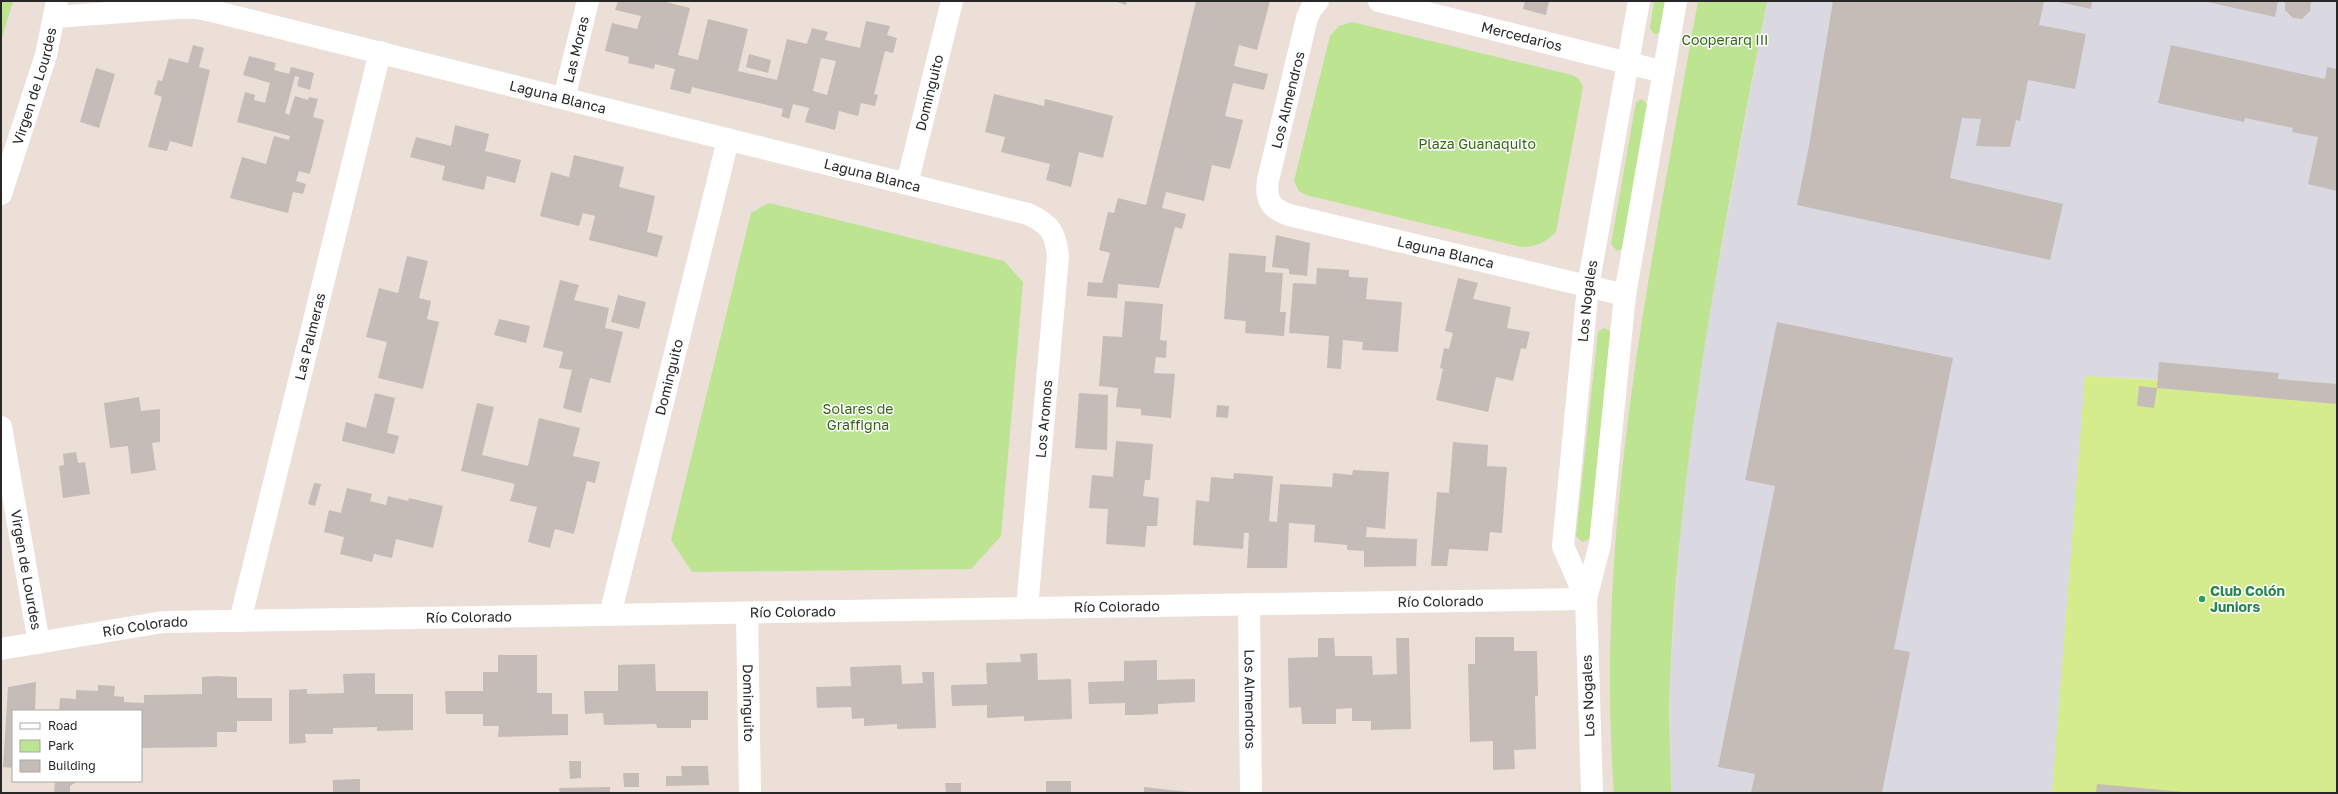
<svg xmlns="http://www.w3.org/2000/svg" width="2338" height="794" font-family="'Golos Text',sans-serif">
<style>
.industrial{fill:#dad9e2}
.green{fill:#bce491}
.pitch{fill:#d4ec8c}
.building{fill:#c5bcb8;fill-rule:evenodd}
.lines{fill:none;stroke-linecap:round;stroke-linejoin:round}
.minor{stroke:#fff;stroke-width:22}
.leisure-dot{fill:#2e9e5b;stroke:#fff;stroke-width:1.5}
.labels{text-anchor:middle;stroke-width:3;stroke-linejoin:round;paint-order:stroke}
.street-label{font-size:14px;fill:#272727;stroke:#fff}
.park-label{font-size:14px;fill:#356516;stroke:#fff}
.leisure-label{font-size:14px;font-weight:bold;fill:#27864d;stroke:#fff;text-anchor:start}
</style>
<rect width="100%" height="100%" fill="#ebdfd7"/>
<path class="industrial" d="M 1767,1 L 2337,1 L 2337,404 L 2157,388 L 2157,379 L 2085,376 L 2052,793 L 1671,793 L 1670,682 L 1681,521 L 1701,360 Z"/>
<path class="green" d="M 1,1 L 13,1 L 1,41 Z
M 1654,1 L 1667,1 L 1660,33 L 1656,34 L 1653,33 L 1650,28 Z
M 1698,1 L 1767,1 C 1724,226 1679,451 1670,680 C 1668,718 1671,756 1671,793 L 1614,793 C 1594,526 1652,262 1698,1 Z
M 1352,22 L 1572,75 L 1579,79 L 1583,87 L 1556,232 C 1546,242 1536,247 1522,247 L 1306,195 L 1299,191 L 1294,181 L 1330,36 L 1339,26 Z
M 1642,99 L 1648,105 L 1622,249 L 1617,251 L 1611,244 L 1636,102 Z
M 769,203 L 1004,261 L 1023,282 L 1001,536 L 971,569 L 692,572 L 671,540 L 751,213 Z
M 1604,328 L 1610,331 L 1610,335 L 1590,539 L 1582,542 L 1576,536 L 1598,332 Z"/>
<path class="pitch" d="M 2085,376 L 2157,380 L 2157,388 L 2337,404 L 2337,793 L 2052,793 Z"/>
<path class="building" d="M 618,1 L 662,1 L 690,8 L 678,55 L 698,60 L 708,19 L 748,29 L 738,71 L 777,80 L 787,39 L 807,44 L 812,28 L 828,32 L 825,40 L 860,48 L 866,21 L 890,26 L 887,35 L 897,38 L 893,53 L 885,51 L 874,94 L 878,95 L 875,106 L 861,103 L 858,116 L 839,111 L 835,130 L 805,122 L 809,108 L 793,104 L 789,119 L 781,116 L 783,109 L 771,106 L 692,87 L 690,94 L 670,89 L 675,69 L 655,64 L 654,69 L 628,63 L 629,57 L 605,51 L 612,23 L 637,29 L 641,16 L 615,10 ZM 821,58 L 836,61 L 827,95 L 813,91 Z
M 1114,1 L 1127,1 L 1126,5 Z
M 1196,1 L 1270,1 L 1257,50 L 1239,45 L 1234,66 L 1268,74 L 1264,90 L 1233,83 L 1225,116 L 1243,120 L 1234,155 L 1230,169 L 1212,165 L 1204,201 L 1166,192 L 1162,208 L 1186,214 L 1182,229 L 1175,227 L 1159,288 L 1118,284 L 1117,298 L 1087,296 L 1088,282 L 1102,283 L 1110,253 L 1099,250 L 1108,212 L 1114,213 L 1118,198 L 1146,205 Z
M 1525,1 L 1549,1 L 1546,15 L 1523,9 Z
M 1833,1 L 2044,1 L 2039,25 L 2086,34 L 2075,89 L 2028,80 L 2020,121 L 2016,120 L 2010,147 L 1976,146 L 1981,119 L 1962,118 L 1950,178 L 2063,204 L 2050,260 L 1797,205 L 1809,146 Z
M 2054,1 L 2092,1 L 2091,9 Z
M 2203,1 L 2278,1 L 2275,17 Z
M 2285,1 L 2311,1 L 2310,11 L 2302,19 L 2293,18 L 2285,10 Z
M 193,45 L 204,48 L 199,67 L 210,70 L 192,147 L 170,141 L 167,151 L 148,147 L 162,97 L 154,94 L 158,80 L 162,81 L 169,58 L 188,63 Z
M 2171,45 L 2325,79 L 2327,67 L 2337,69 L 2337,191 L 2308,184 L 2318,137 L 2292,132 L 2293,128 L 2245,118 L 2244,122 L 2158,103 Z
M 749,54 L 771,60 L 768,73 L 746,67 Z
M 249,56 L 276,63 L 274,70 L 289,74 L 291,67 L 314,73 L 310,90 L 297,86 L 299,77 L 295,76 L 285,113 L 289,115 L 295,96 L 308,100 L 309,97 L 318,99 L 313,117 L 324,120 L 310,174 L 299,171 L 296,181 L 306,184 L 303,194 L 293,192 L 288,213 L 230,198 L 242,157 L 266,164 L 274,136 L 289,140 L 290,136 L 237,122 L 245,92 L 255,95 L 254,100 L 265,103 L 270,83 L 243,75 Z
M 96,68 L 115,74 L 99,128 L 80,122 Z
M 994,94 L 1044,106 L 1045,99 L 1113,116 L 1103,158 L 1079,152 L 1071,187 L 1046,180 L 1050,164 L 1001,152 L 1005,137 L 985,132 Z
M 455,125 L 489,134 L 485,151 L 521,160 L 515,183 L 487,176 L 484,190 L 442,180 L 445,166 L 410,157 L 416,137 L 451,146 Z
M 574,155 L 624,167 L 619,187 L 655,196 L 647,232 L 663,236 L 657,257 L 589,240 L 595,216 L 583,213 L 579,226 L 540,216 L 551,172 L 569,177 Z
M 1276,235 L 1310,243 L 1307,276 L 1289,274 L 1289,269 L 1272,267 Z
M 1229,253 L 1266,256 L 1265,272 L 1283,273 L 1280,312 L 1286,312 L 1284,336 L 1245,333 L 1246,321 L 1224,319 Z
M 407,256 L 428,261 L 419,298 L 431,301 L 427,319 L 439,322 L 423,389 L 378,378 L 387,342 L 366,337 L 379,288 L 398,293 Z
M 1317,268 L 1349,270 L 1349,277 L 1368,278 L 1366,299 L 1402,302 L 1398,352 L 1362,350 L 1363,342 L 1343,340 L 1341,369 L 1327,368 L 1329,336 L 1289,333 L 1293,283 L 1316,284 Z
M 1458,278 L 1478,283 L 1473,299 L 1511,307 L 1507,328 L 1530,332 L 1526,349 L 1521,348 L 1513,381 L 1496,377 L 1488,412 L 1436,400 L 1443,369 L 1440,368 L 1444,348 L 1449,349 L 1453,333 L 1445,331 Z
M 560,280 L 579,285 L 574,300 L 609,308 L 605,328 L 623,332 L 610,383 L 590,378 L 581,413 L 563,408 L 572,370 L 559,368 L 563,352 L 543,347 Z
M 618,295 L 646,302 L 639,329 L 611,322 Z
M 1125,301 L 1163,304 L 1160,340 L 1167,341 L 1166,358 L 1156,357 L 1154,373 L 1175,374 L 1171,418 L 1141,415 L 1141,409 L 1116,407 L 1118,388 L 1099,386 L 1103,336 L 1122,337 Z
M 499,319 L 530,326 L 526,343 L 494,335 Z
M 1777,322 L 1953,358 L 1894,649 L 1910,652 L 1882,793 L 1751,793 L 1755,774 L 1718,767 L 1775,486 L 1745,480 Z
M 2159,362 L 2279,373 L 2278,379 L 2337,384 L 2337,404 L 2157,388 Z
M 2139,386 L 2157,388 L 2154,408 L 2137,406 Z
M 375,393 L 395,398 L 387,433 L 399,436 L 394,454 L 342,441 L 346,422 L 366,428 Z
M 1079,393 L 1108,395 L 1107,450 L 1075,448 Z
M 139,397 L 141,411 L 160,409 L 160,442 L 152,443 L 156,470 L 131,474 L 128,446 L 110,448 L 104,403 Z
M 477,403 L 494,407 L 482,455 L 528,466 L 539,418 L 580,428 L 573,456 L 600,462 L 595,483 L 587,481 L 574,534 L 555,529 L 550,548 L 528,542 L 537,507 L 510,501 L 515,484 L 461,471 Z
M 1217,405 L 1229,406 L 1228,418 L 1216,417 Z
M 1116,441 L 1153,444 L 1150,480 L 1145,480 L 1143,496 L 1159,498 L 1157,526 L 1147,526 L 1145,547 L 1106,544 L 1108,509 L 1089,508 L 1092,475 L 1113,477 Z
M 1453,442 L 1488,445 L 1487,466 L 1507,467 L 1502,533 L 1490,532 L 1488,551 L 1449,549 L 1447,566 L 1431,566 L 1437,492 L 1449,493 Z
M 76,452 L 78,463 L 85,462 L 90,494 L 63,498 L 59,466 L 64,465 L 63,454 Z
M 1353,470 L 1389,472 L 1385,529 L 1367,527 L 1366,537 L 1417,539 L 1416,566 L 1364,567 L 1364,551 L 1347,550 L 1347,545 L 1314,542 L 1315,525 L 1289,523 L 1287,568 L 1247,568 L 1249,533 L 1244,533 L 1243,549 L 1193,545 L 1196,500 L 1209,502 L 1211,477 L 1233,479 L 1234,473 L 1273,476 L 1269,521 L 1277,522 L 1280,484 L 1332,487 L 1333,473 L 1352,475 Z
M 314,483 L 321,484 L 315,506 L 308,504 Z
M 347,488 L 372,494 L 370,501 L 386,505 L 388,496 L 408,501 L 409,498 L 443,506 L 433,548 L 396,539 L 392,558 L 374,554 L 372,562 L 340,554 L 344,537 L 324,532 L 329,510 L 341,513 Z
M 1475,637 L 1514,637 L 1514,651 L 1537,651 L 1538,696 L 1535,696 L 1536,749 L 1514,750 L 1515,769 L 1493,770 L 1493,741 L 1470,742 L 1468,664 L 1475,664 Z
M 1318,638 L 1334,638 L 1335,656 L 1372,656 L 1373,675 L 1397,674 L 1396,638 L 1409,638 L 1411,729 L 1371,730 L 1371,721 L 1352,721 L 1352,708 L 1336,709 L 1336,724 L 1302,724 L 1301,707 L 1289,708 L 1288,658 L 1318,657 Z
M 1037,653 L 1038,680 L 1071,679 L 1072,719 L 1024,721 L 1024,716 L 987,718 L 987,705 L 952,706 L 951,685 L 987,684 L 986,663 L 1021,662 L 1020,654 Z
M 498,655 L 537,655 L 537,693 L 552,693 L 552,714 L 568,714 L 568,735 L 498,737 L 499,726 L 483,726 L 483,714 L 446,714 L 445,691 L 483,691 L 483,672 L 498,672 Z
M 1157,660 L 1157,680 L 1195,679 L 1195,702 L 1158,704 L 1158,714 L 1137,715 L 1125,715 L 1125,703 L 1089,704 L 1088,682 L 1124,681 L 1124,661 Z
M 655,664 L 656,691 L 708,691 L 708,720 L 691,720 L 691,728 L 657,728 L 656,724 L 604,725 L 603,713 L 585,714 L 584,691 L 618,691 L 618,665 Z
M 901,665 L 902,684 L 923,683 L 922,672 L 934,672 L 936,728 L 897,729 L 897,724 L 864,726 L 864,718 L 852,719 L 851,707 L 817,708 L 816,687 L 851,686 L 850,667 Z
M 375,673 L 375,694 L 413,694 L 413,730 L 377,731 L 377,727 L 333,728 L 333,734 L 305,734 L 306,743 L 289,744 L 289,690 L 307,689 L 307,694 L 344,693 L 343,674 Z
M 217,676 L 237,677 L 237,698 L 272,698 L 272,721 L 237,721 L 237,732 L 217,732 L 217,747 L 141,748 L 141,711 L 59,711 L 60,698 L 76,699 L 76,690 L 98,691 L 98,685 L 115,686 L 114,696 L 124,697 L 124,702 L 144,703 L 144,695 L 202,694 L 202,677 Z
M 36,682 L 35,711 L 13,711 L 13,768 L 3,767 L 8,687 Z
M 569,761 L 581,761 L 581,778 L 570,779 Z
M 681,766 L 708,766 L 709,785 L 666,786 L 666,776 L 682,776 Z
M 623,773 L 639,773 L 639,787 L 624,787 Z
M 360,779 L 360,792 L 333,792 L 333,780 Z
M 55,781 L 78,781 L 70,786 L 70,793 L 54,793 Z
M 1046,781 L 1071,781 L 1071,793 L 1046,793 Z
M 945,783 L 961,783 L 961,793 L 946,793 Z
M 2097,784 L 2184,792 L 2184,793 L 2096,793 Z
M 610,787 L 610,793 L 560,793 L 559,788 Z
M 1144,787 L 1188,792 L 1188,793 L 1144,793 Z"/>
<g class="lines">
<g class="minor">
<path id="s1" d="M 1318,1 L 1311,9 L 1307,18 L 1268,180 C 1265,200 1271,209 1289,215 L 1625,295"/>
<path id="s2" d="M 1379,1 L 1664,72"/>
<path id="s3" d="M 55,17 L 177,8 L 196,8 L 212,11 L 1028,214 C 1050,224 1056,233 1058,257 L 1027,608"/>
<path id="s4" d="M 564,98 L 588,1"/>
<path id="s5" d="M 907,184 L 952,1"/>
<path id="s6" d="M 1,194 L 46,55 L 57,1"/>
<path id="s7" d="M 1,427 L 39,643"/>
<path id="s8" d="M 1586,599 L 1563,546 L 1588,286 L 1639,1"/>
<path id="s9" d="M 1249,604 L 1251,793"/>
<path id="s10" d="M 747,613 L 750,793"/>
<path id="s11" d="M 610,615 L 728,140"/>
<path id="s12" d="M 240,621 L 380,52"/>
<path id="s13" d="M 1,649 L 163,622 L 1586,599"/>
<path d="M 1592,793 L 1586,599 L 1600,544 L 1625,295 L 1676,1"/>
</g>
</g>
<circle class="leisure-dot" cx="2202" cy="599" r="4"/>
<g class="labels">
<g class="street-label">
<text dy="5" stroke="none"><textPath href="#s2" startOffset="147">Mercedarios</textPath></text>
<text dy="5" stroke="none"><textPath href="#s4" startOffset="50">Las Moras</textPath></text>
<text dy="5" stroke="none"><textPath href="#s6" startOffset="113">Virgen de Lourdes</textPath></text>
<text dy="5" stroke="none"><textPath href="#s5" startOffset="94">Dominguito</textPath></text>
<text dy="5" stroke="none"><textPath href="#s3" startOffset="514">Laguna Blanca</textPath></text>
<text transform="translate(1288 100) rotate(-76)" y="5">Los Almendros</text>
<text dy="5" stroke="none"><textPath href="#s3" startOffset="838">Laguna Blanca</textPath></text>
<text dy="5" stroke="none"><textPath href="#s1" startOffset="394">Laguna Blanca</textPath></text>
<text dy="5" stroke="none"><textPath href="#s8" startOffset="304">Los Nogales</textPath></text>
<text dy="5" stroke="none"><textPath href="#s12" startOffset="293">Las Palmeras</textPath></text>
<text dy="5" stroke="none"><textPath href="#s11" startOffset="245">Dominguito</textPath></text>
<text transform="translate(1044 419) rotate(-85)" y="5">Los Aromos</text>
<text dy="5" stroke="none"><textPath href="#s7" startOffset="145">Virgen de Lourdes</textPath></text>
<text dy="5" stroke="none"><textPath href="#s13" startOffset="1442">Río Colorado</textPath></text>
<text dy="5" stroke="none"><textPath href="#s13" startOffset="1118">Río Colorado</textPath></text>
<text dy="5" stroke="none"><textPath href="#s13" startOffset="794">Río Colorado</textPath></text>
<text dy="5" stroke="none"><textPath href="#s13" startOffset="470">Río Colorado</textPath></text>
<text dy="5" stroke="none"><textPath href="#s13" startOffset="146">Río Colorado</textPath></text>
<text transform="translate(1588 696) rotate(-92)" y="5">Los Nogales</text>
<text dy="5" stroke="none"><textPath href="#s9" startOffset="95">Los Almendros</textPath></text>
<text dy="5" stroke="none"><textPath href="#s10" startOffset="90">Dominguito</textPath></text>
</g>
<g class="park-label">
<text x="1725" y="45">Cooperarq III</text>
<text x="1477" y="149">Plaza Guanaquito</text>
<text x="858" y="414">Solares de<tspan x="858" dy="16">Graffigna</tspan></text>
</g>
<g class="leisure-label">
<text x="2210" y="596">Club Colón<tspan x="2210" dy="16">Juniors</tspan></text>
</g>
</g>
<rect width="2338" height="794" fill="none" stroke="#272727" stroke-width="4"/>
<rect x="12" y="710" width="130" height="72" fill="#ffffff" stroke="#a9a9a9"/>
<rect x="20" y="723" width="20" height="6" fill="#ffffff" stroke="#a9a9a9"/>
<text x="48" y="730" font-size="12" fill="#272727">Road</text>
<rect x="20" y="740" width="20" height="12" fill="#bce491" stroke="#a9a9a9"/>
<text x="48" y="750" font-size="12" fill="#272727">Park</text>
<rect x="20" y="760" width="20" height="12" fill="#c5bcb8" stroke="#a9a9a9"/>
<text x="48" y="770" font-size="12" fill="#272727">Building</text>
</svg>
